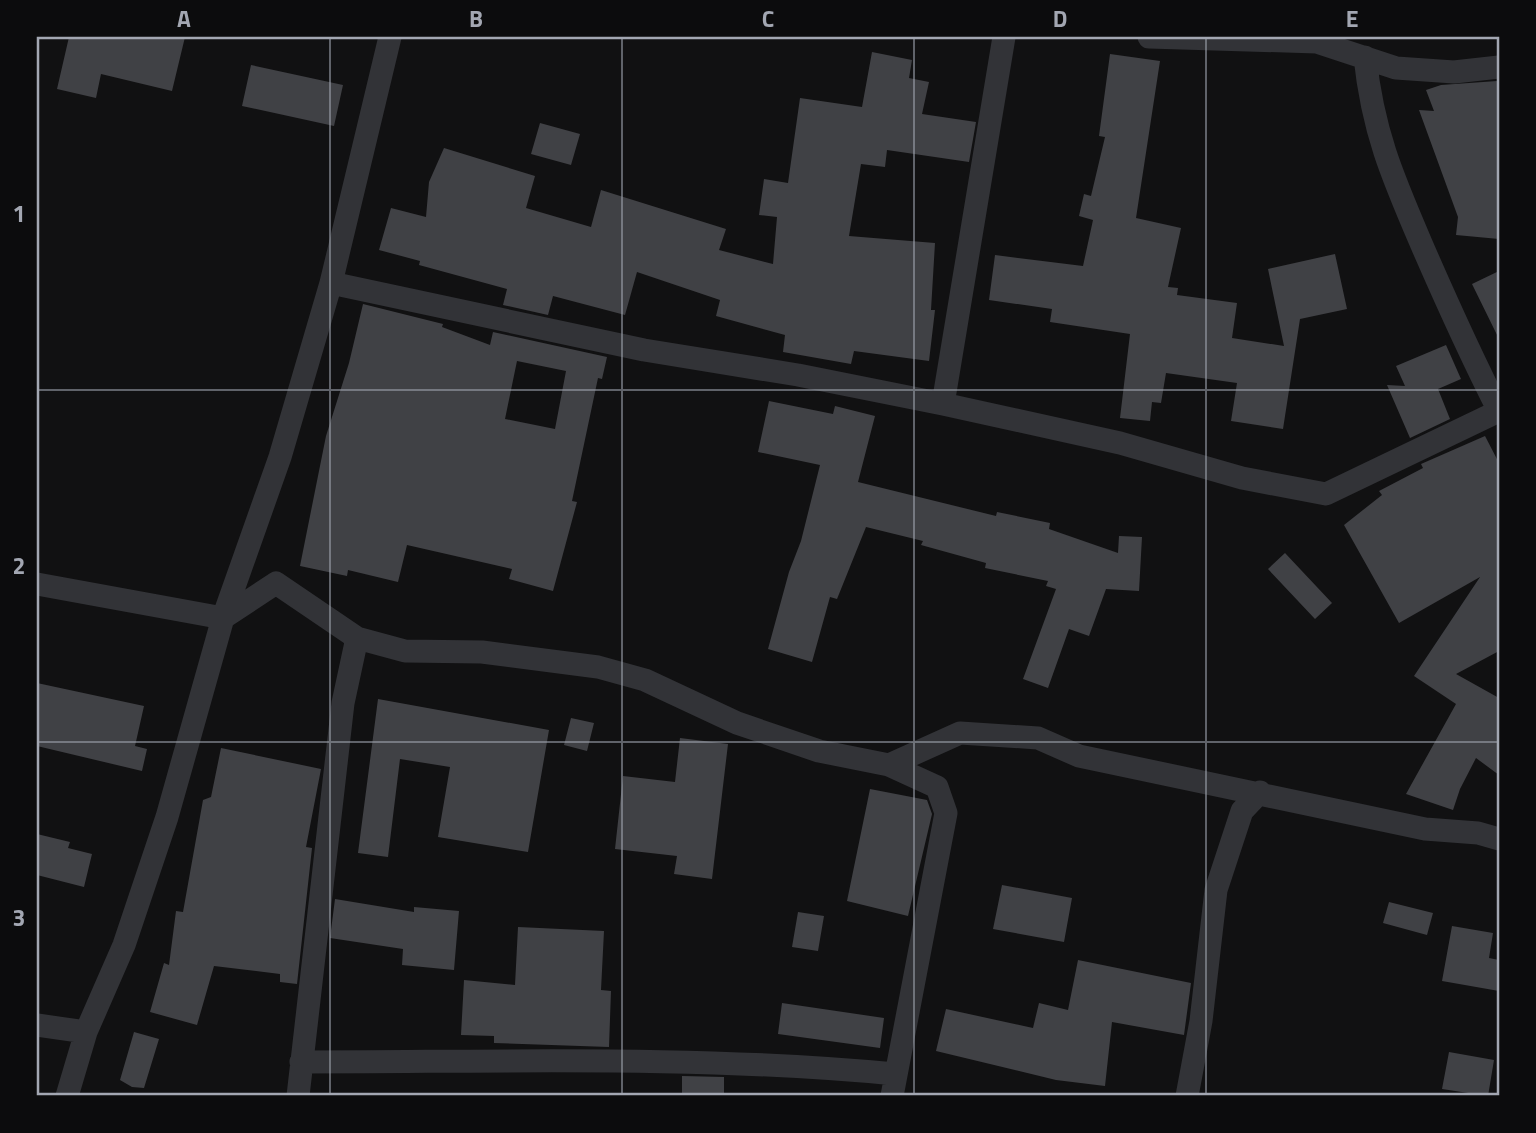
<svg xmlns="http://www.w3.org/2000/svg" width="1536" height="1133" font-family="'Titillium Web',sans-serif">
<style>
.building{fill:#404145;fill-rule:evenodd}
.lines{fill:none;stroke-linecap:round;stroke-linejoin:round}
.minor{stroke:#323337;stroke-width:23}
.grid{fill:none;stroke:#a3a7b2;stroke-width:2;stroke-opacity:0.55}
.neatline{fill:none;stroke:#a3a7b2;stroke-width:2.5}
.grid-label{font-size:23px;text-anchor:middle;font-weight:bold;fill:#a3a7b2}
</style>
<rect width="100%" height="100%" fill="#111112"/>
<path class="building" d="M 69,37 L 185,37 L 172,91 L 101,74 L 96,98 L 57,89 Z
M 872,52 L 912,60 L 909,78 L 929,82 L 922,114 L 976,122 L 969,162 L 887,150 L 885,167 L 861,164 L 849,236 L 935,243 L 931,310 L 935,310 L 929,361 L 854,351 L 851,364 L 783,352 L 785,335 L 716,316 L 720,300 L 637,272 L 625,315 L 553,296 L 548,315 L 503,305 L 507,289 L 419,265 L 420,261 L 379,250 L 391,208 L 426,217 L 429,182 L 444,148 L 535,176 L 526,208 L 591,227 L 601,190 L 726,229 L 719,250 L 773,264 L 777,217 L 759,215 L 764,179 L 788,183 L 800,98 L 862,107 Z
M 1110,54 L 1160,61 L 1136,218 L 1181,228 L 1168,287 L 1178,288 L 1177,295 L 1237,303 L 1232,338 L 1284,346 L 1268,269 L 1335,254 L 1347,309 L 1300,319 L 1283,429 L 1231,421 L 1237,383 L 1166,373 L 1161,403 L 1152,402 L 1150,421 L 1120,418 L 1130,334 L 1050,322 L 1052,309 L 989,300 L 995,255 L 1083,266 L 1093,220 L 1079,216 L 1084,194 L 1091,196 L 1105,137 L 1099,136 Z
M 251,65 L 343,85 L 334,126 L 242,106 Z
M 1497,81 L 1499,239 L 1456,235 L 1458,217 L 1419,110 L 1434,111 L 1426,90 L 1441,85 Z
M 540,123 L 580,134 L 571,165 L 531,154 Z
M 1499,271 L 1499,339 L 1472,284 Z
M 363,304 L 443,324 L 442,327 L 490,345 L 493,332 L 607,357 L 602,379 L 598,378 L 572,501 L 577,502 L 553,591 L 509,579 L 512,569 L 407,545 L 398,582 L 348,570 L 347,576 L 300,566 L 326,436 L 349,363 ZM 517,361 L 566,371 L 555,429 L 505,419 Z
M 1446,345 L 1461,379 L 1438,389 L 1450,419 L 1410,438 L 1387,385 L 1405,386 L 1396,366 Z
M 769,401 L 833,414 L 835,406 L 875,416 L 858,482 L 996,516 L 997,512 L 1050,523 L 1049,529 L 1118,553 L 1119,536 L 1142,537 L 1139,591 L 1106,589 L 1089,636 L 1069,629 L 1048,688 L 1023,679 L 1056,589 L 1046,586 L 1048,581 L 985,568 L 986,563 L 921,545 L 923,541 L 866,527 L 837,599 L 830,597 L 812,662 L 768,649 L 789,572 L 801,541 L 820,465 L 758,452 Z
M 1485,436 L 1499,463 L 1499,651 L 1456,674 L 1499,698 L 1499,775 L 1476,758 L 1460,789 L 1453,810 L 1406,794 L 1456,704 L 1414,676 L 1480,577 L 1399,623 L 1344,525 L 1382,495 L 1379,491 L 1423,468 L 1421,464 Z
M 1285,553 L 1332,603 L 1315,619 L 1268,569 Z
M 37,683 L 144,706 L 135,746 L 147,749 L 142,771 L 37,746 Z
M 378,699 L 549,730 L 528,852 L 438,837 L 450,767 L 400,759 L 388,857 L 358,853 Z
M 571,718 L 594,723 L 587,751 L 564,745 Z
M 680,738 L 728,744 L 712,879 L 674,874 L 677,856 L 615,849 L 623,776 L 675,782 Z
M 221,748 L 321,769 L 306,847 L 312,848 L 297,984 L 280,982 L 280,974 L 214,966 L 197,1025 L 150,1012 L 164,963 L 169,965 L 176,911 L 183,912 L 203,800 L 211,797 Z
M 870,789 L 927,800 L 932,814 L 908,916 L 847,901 Z
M 37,834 L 70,842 L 68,848 L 92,854 L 84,887 L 37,875 Z
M 1002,885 L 1072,898 L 1064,942 L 993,929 Z
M 335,899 L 414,912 L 414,907 L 459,911 L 454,970 L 402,965 L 403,949 L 330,938 Z
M 1389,902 L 1433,913 L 1427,935 L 1383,923 Z
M 798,912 L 824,916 L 818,951 L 792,947 Z
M 1452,926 L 1493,933 L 1489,958 L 1499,960 L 1499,991 L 1442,981 Z
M 518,927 L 604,931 L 601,990 L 611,991 L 609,1047 L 494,1043 L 494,1036 L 461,1035 L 464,980 L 515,985 Z
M 1078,960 L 1191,983 L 1184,1035 L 1112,1022 L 1105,1086 L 1056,1080 L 936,1051 L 946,1009 L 1033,1028 L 1039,1003 L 1068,1010 Z
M 782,1003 L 884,1018 L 880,1048 L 778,1034 Z
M 134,1032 L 159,1039 L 144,1088 L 132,1087 L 120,1080 Z
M 1449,1052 L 1494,1060 L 1488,1096 L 1442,1089 Z
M 682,1076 L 724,1077 L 724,1095 L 682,1095 Z"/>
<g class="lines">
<path class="minor" d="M 1149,37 L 1317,42 L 1396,68 L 1454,72 L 1499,67
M 1365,57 C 1373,134 1394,180 1424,250 C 1448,305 1472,358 1499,411
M 331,283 L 644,350 L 798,375 L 943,404 L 1120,443 L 1242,478 L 1326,494 L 1499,411
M 943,404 L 1004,37
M 37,584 L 223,618 L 276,583 L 357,638 L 343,703 L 298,1096
M 357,638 L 405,651 L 482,652 L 598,667 L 645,680 L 737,723 L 819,751 L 889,765 L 937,787 L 946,813 L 892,1096
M 889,765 L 960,733 L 1038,738 L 1079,756 L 1425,829 L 1478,833 L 1499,839
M 37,1025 L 86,1032
M 301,1062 C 499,1062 698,1055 895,1074
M 67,1096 L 86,1032 L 124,945 L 167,817 L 223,618 L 280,457 L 331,283 L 390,37
M 1187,1096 L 1201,1021 L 1216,890 L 1242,811 L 1260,792"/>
</g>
<path class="grid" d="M 330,37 L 330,1096M 622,37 L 622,1096M 914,37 L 914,1096M 1206,37 L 1206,1096M 37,390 L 1499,390M 37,742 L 1499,742"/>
<rect width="1536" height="1133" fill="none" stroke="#0c0c0d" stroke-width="77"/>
<rect x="38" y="38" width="1460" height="1056" class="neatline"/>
<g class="grid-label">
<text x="184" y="27">A</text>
<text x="476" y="27">B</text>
<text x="768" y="27">C</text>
<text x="1060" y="27">D</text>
<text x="1352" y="27">E</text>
<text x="19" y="222">1</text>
<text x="19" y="574">2</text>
<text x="19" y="926">3</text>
</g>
</svg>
